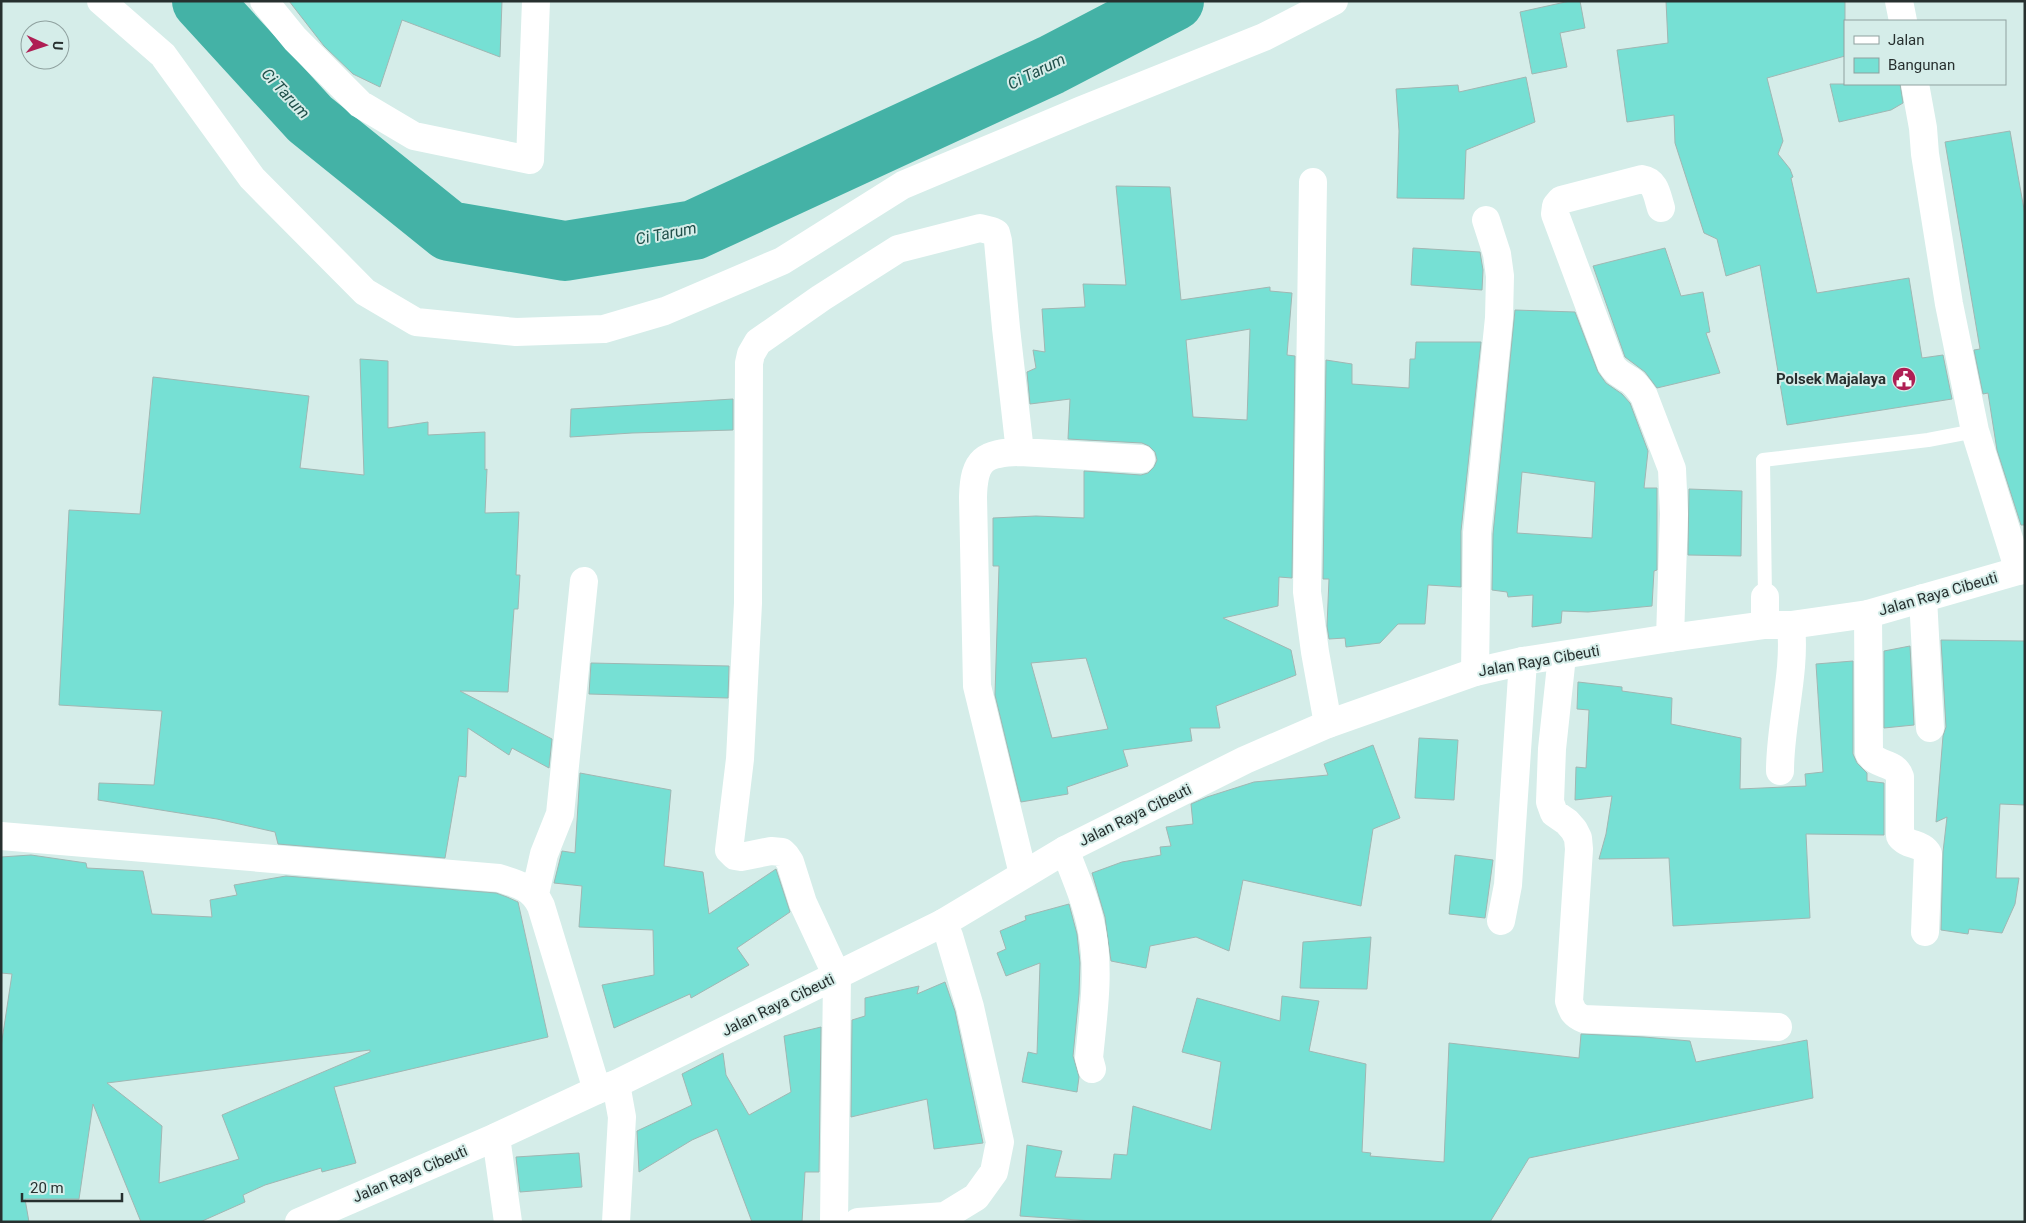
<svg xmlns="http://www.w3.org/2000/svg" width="2026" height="1223" font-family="Roboto,sans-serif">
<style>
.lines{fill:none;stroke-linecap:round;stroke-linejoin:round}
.river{stroke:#44b2a6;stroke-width:60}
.building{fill:#76e0d4;stroke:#a0b7b3;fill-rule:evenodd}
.lane{stroke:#fff;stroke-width:14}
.street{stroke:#fff;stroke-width:28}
.secondary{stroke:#fff;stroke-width:28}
.labels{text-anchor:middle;stroke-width:4;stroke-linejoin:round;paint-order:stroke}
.poi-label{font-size:15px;font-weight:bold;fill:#27302f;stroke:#d5ede9;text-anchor:end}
.street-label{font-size:15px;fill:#27302f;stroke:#d5ede9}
.water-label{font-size:16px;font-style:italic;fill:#21504b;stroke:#d5ede9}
</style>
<rect width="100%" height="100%" fill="#d5ede9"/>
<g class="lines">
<path class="river" d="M 202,1 L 310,119 L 449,231 L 565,251 L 694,230 L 1051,65 L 1174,1"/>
</g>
<path class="building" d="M 289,1 L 502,1 L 500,57 L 402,20 L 380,87 L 353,74 L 324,46 Z
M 1570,1 L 1580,1 L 1585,28 L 1560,33 L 1567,67 L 1532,74 L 1520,12 Z
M 1666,1 L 1845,1 L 1845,56 L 1767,78 L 1783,141 L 1778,154 L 1790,169 L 1793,177 L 1791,178 L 1817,293 L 1909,278 L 1922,358 L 1943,355 L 1952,399 L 1787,425 L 1760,265 L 1726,276 L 1717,239 L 1704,233 L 1675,143 L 1674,115 L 1627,122 L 1617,50 L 1668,43 Z
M 1526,77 L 1535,122 L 1466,150 L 1464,199 L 1397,198 L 1399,131 L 1396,89 L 1458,85 L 1459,92 Z
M 1830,84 L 1900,84 L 1903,103 L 1891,110 L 1839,122 Z
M 2010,131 L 2025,215 L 2025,525 L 2021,525 L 1997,450 L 1988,393 L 1983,394 L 1974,350 L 1980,349 L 1945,142 Z
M 1116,186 L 1170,187 L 1181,300 L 1270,287 L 1270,291 L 1292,293 L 1287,355 L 1295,356 L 1292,578 L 1279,577 L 1278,606 L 1223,618 L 1291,650 L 1296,675 L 1216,706 L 1220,728 L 1190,728 L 1192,741 L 1123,750 L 1128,766 L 1067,787 L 1068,794 L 1021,802 L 995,695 L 999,566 L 993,566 L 993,518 L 1036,516 L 1084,518 L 1084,471 L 1141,475 L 1148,473 L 1154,467 L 1157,460 L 1155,452 L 1149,446 L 1142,443 L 1068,439 L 1070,399 L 1030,404 L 1027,372 L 1036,368 L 1033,350 L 1045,352 L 1042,309 L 1085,307 L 1083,284 L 1126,285 ZM 1250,329 L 1247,420 L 1193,417 L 1186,340 ZM 1086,658 L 1108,729 L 1052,738 L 1031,663 Z
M 1413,248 L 1480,252 L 1483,270 L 1482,290 L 1411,285 Z
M 1665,248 L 1681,296 L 1703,292 L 1710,332 L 1706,333 L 1720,373 L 1657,388 L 1645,372 L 1625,357 L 1593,266 Z
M 1515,310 L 1575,312 L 1598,372 L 1606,383 L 1622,394 L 1630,403 L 1648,451 L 1644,488 L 1657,488 L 1657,570 L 1654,571 L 1652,606 L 1588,612 L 1562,611 L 1561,623 L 1532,627 L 1533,595 L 1508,597 L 1507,592 L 1492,590 L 1493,534 ZM 1522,472 L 1595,482 L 1592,538 L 1517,533 Z
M 1416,342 L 1481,342 L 1461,531 L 1461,587 L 1428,585 L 1425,624 L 1398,624 L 1380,643 L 1346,647 L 1345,638 L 1329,639 L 1327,626 L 1329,579 L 1323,579 L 1326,360 L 1352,364 L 1352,384 L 1409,388 L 1410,359 L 1415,359 Z
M 360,359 L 388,361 L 388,428 L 428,422 L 428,435 L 485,432 L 485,470 L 487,469 L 485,513 L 519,512 L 516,575 L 520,575 L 518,609 L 514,609 L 508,692 L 460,691 L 552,739 L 549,768 L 512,748 L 509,755 L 468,728 L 466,777 L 459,776 L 445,858 L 278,844 L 275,832 L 217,819 L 98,800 L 99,783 L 154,785 L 162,711 L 59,705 L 69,510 L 140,514 L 153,377 L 309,396 L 300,468 L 364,475 Z
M 733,399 L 733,430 L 632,433 L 570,437 L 571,409 Z
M 1689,489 L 1742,491 L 1741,556 L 1688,555 Z
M 1941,640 L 2025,641 L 2025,805 L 2000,804 L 1996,878 L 2019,878 L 2015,904 L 2002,933 L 1969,929 L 1968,934 L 1941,930 L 1943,852 L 1947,817 L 1936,822 L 1943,736 L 1946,727 Z
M 1910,646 L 1914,725 L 1884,728 L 1884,651 Z
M 1853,661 L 1853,754 L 1857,763 L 1867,773 L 1867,781 L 1884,783 L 1884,835 L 1806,834 L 1810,918 L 1673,926 L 1669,858 L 1599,859 L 1606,834 L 1612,796 L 1575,800 L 1576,767 L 1586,768 L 1589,710 L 1577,709 L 1578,682 L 1622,687 L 1622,691 L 1672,698 L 1671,724 L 1741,738 L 1740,789 L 1806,786 L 1805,774 L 1823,772 L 1816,664 Z
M 591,663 L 729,666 L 728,698 L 589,694 Z
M 1419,738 L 1458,740 L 1454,800 L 1415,798 Z
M 1373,745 L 1400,818 L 1373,829 L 1361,906 L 1243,880 L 1229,951 L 1196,937 L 1150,946 L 1146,968 L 1111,961 L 1105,917 L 1092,873 L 1122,862 L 1161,855 L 1160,847 L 1171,846 L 1166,827 L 1193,824 L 1191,804 L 1207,797 L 1254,782 L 1328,775 L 1324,764 Z
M 580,773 L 671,790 L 664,866 L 703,872 L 709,914 L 776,869 L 790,912 L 737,948 L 749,965 L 691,998 L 690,994 L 614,1028 L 602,985 L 654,975 L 653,930 L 579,927 L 582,886 L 554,883 L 562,851 L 575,853 Z
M 31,855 L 86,863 L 87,868 L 143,871 L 152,914 L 212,917 L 210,900 L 237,895 L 234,885 L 286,876 L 496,893 L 507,897 L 518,902 L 548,1037 L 334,1087 L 356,1163 L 322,1172 L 321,1168 L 265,1185 L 243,1195 L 245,1202 L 200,1222 L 141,1222 L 93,1104 L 79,1199 L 25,1199 L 29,1222 L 1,1222 L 1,1047 L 12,974 L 1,973 L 1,857 ZM 370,1050 L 370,1052 L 222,1115 L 239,1159 L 159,1183 L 162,1126 L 107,1083 Z
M 1455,855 L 1493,860 L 1485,918 L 1449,914 Z
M 1069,904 L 1077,934 L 1080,963 L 1079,994 L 1073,1056 L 1079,1077 L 1077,1092 L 1022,1082 L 1028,1052 L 1037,1054 L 1040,963 L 1006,976 L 997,953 L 1006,949 L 1000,931 L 1026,920 L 1025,916 Z
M 1371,937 L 1367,989 L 1300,988 L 1303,942 Z
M 945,982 L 955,1011 L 983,1143 L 934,1149 L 927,1099 L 851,1117 L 852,1020 L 865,1016 L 865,998 L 919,986 L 917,994 Z
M 1282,996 L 1319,1001 L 1309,1051 L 1366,1064 L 1362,1152 L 1371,1153 L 1370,1156 L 1444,1162 L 1449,1043 L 1579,1058 L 1581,1034 L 1644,1037 L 1690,1041 L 1696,1062 L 1807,1040 L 1813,1098 L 1529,1158 L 1490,1222 L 1107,1222 L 1020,1216 L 1027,1145 L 1062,1151 L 1055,1177 L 1111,1179 L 1114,1154 L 1127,1155 L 1133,1106 L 1211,1130 L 1221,1062 L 1182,1052 L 1197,998 L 1280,1021 Z
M 821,1027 L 819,1172 L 805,1172 L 802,1222 L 752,1222 L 717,1129 L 692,1140 L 639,1172 L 637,1131 L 692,1105 L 682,1074 L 723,1053 L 726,1075 L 749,1115 L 791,1092 L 784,1036 Z
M 579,1153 L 582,1187 L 520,1192 L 516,1157 Z"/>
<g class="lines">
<path class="lane" d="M 1765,597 L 1763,460 L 1928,440 L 1975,431"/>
<path class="street" d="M 101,1 L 163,55 L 252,178 L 365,292 L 416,322 L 516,332 L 604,329 L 665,311 L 782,261 L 903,185 L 1082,110 L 1264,37 L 1334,1
M 264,1 L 295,39 L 360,104 L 414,136 L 530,160 L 536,1
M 1899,1 L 1903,21
M 1915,84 L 1923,128 L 1925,154 L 1949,304 L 1975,431 L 2019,571
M 1313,182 L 1307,592 L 1315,652 L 1328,724
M 1661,208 C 1657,196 1656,181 1642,179 L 1561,200 L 1556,206 L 1555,214 L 1611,364 C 1616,373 1622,375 1630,380 C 1636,384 1640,390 1644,396 L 1672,469 L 1674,514 L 1670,638
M 1923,598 L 1930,728
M 1868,614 L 1869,753 C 1877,767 1895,761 1900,777 L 1900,836 C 1907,846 1923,843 1928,854 L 1925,932
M 1765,625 L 1765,597
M 1562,656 L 1552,749 L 1550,802 L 1554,813 L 1567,822 L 1574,830 L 1578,838 L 1579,849 L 1569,1001 C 1572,1011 1574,1015 1584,1019 L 1778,1027
M 1475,672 L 1477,533 L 1499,318 L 1500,276 L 1497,254 L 1486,220
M 1780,771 C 1780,722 1796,674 1791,625
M 1,836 L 499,878 C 518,884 532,887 541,906 L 597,1090
M 1065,850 C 1075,876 1087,903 1092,931 C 1100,973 1093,1016 1089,1058 L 1092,1069
M 1023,874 L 977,686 L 973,497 C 974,459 984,453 1020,452 L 1141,459
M 535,894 L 544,854 L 560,814 L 584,581
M 1501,921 L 1508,885 L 1523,661
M 616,1084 L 622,1117 L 616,1222
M 496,1137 L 508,1222
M 834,1222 L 837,976 L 803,903 L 790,862 L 786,856 L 782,852 L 771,851 L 741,857 L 735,856 L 729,850 L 740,759 L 748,603 L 749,363 L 751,354 L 758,342 L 821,298 L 898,249 L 980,228 L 992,231 L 996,233 L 998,241 L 1006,328 L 1020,452
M 858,1222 L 945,1216 L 976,1197 L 994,1172 L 1000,1142 L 970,1007 L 949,936 L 943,923"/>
<path class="secondary" d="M 299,1222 L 496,1137 L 597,1090 L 616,1084 L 943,923 L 1065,850 L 1245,760 L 1328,724 L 1475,672 L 1523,661 L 1670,638 L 1765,625 L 1791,625 L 1868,614 L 2025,569"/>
</g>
<defs>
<g id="civic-disc" transform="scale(1.25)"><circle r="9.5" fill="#af1f54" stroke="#d5ede9"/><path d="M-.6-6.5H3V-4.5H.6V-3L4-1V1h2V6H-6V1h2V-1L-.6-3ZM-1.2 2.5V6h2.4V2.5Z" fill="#fff"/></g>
</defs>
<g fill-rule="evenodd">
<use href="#civic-disc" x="1904" y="379"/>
</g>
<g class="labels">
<g class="poi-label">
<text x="1886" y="384">Polsek Majalaya</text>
</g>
<g class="street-label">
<text transform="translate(1938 594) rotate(-16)" y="5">Jalan Raya Cibeuti</text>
<text transform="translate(1539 661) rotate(-10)" y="5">Jalan Raya Cibeuti</text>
<text transform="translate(1135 815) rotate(-26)" y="5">Jalan Raya Cibeuti</text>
<text transform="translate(778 1005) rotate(-26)" y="5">Jalan Raya Cibeuti</text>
<text transform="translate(410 1174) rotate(-23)" y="5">Jalan Raya Cibeuti</text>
</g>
<g class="water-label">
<text transform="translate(1036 71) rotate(-26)" y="6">Ci Tarum</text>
<text transform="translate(286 93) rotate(47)" y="6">Ci Tarum</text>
<text transform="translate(666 233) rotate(-11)" y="6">Ci Tarum</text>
</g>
</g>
<rect width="2026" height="1223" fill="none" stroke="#27302f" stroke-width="5"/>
<rect x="1844" y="20" width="162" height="65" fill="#d5ede9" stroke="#8fa19f"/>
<rect x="1854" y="36" width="25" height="8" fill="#ffffff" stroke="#8fa19f"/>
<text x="1888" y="45" font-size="15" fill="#27302f">Jalan</text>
<rect x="1854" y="58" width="25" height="15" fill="#76e0d4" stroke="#8fa19f"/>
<text x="1888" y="70" font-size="15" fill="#27302f">Bangunan</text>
<g transform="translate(45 45) rotate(93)"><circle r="24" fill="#d5ede9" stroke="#8fa19f"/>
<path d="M0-4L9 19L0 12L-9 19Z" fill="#af1f54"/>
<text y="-8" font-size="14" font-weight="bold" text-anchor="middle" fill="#27302f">U</text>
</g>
<path d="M22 1193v8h100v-8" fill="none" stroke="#27302f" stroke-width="2.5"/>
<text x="30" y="1193" font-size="15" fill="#27302f" stroke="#d5ede9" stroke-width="4" paint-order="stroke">20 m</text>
</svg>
